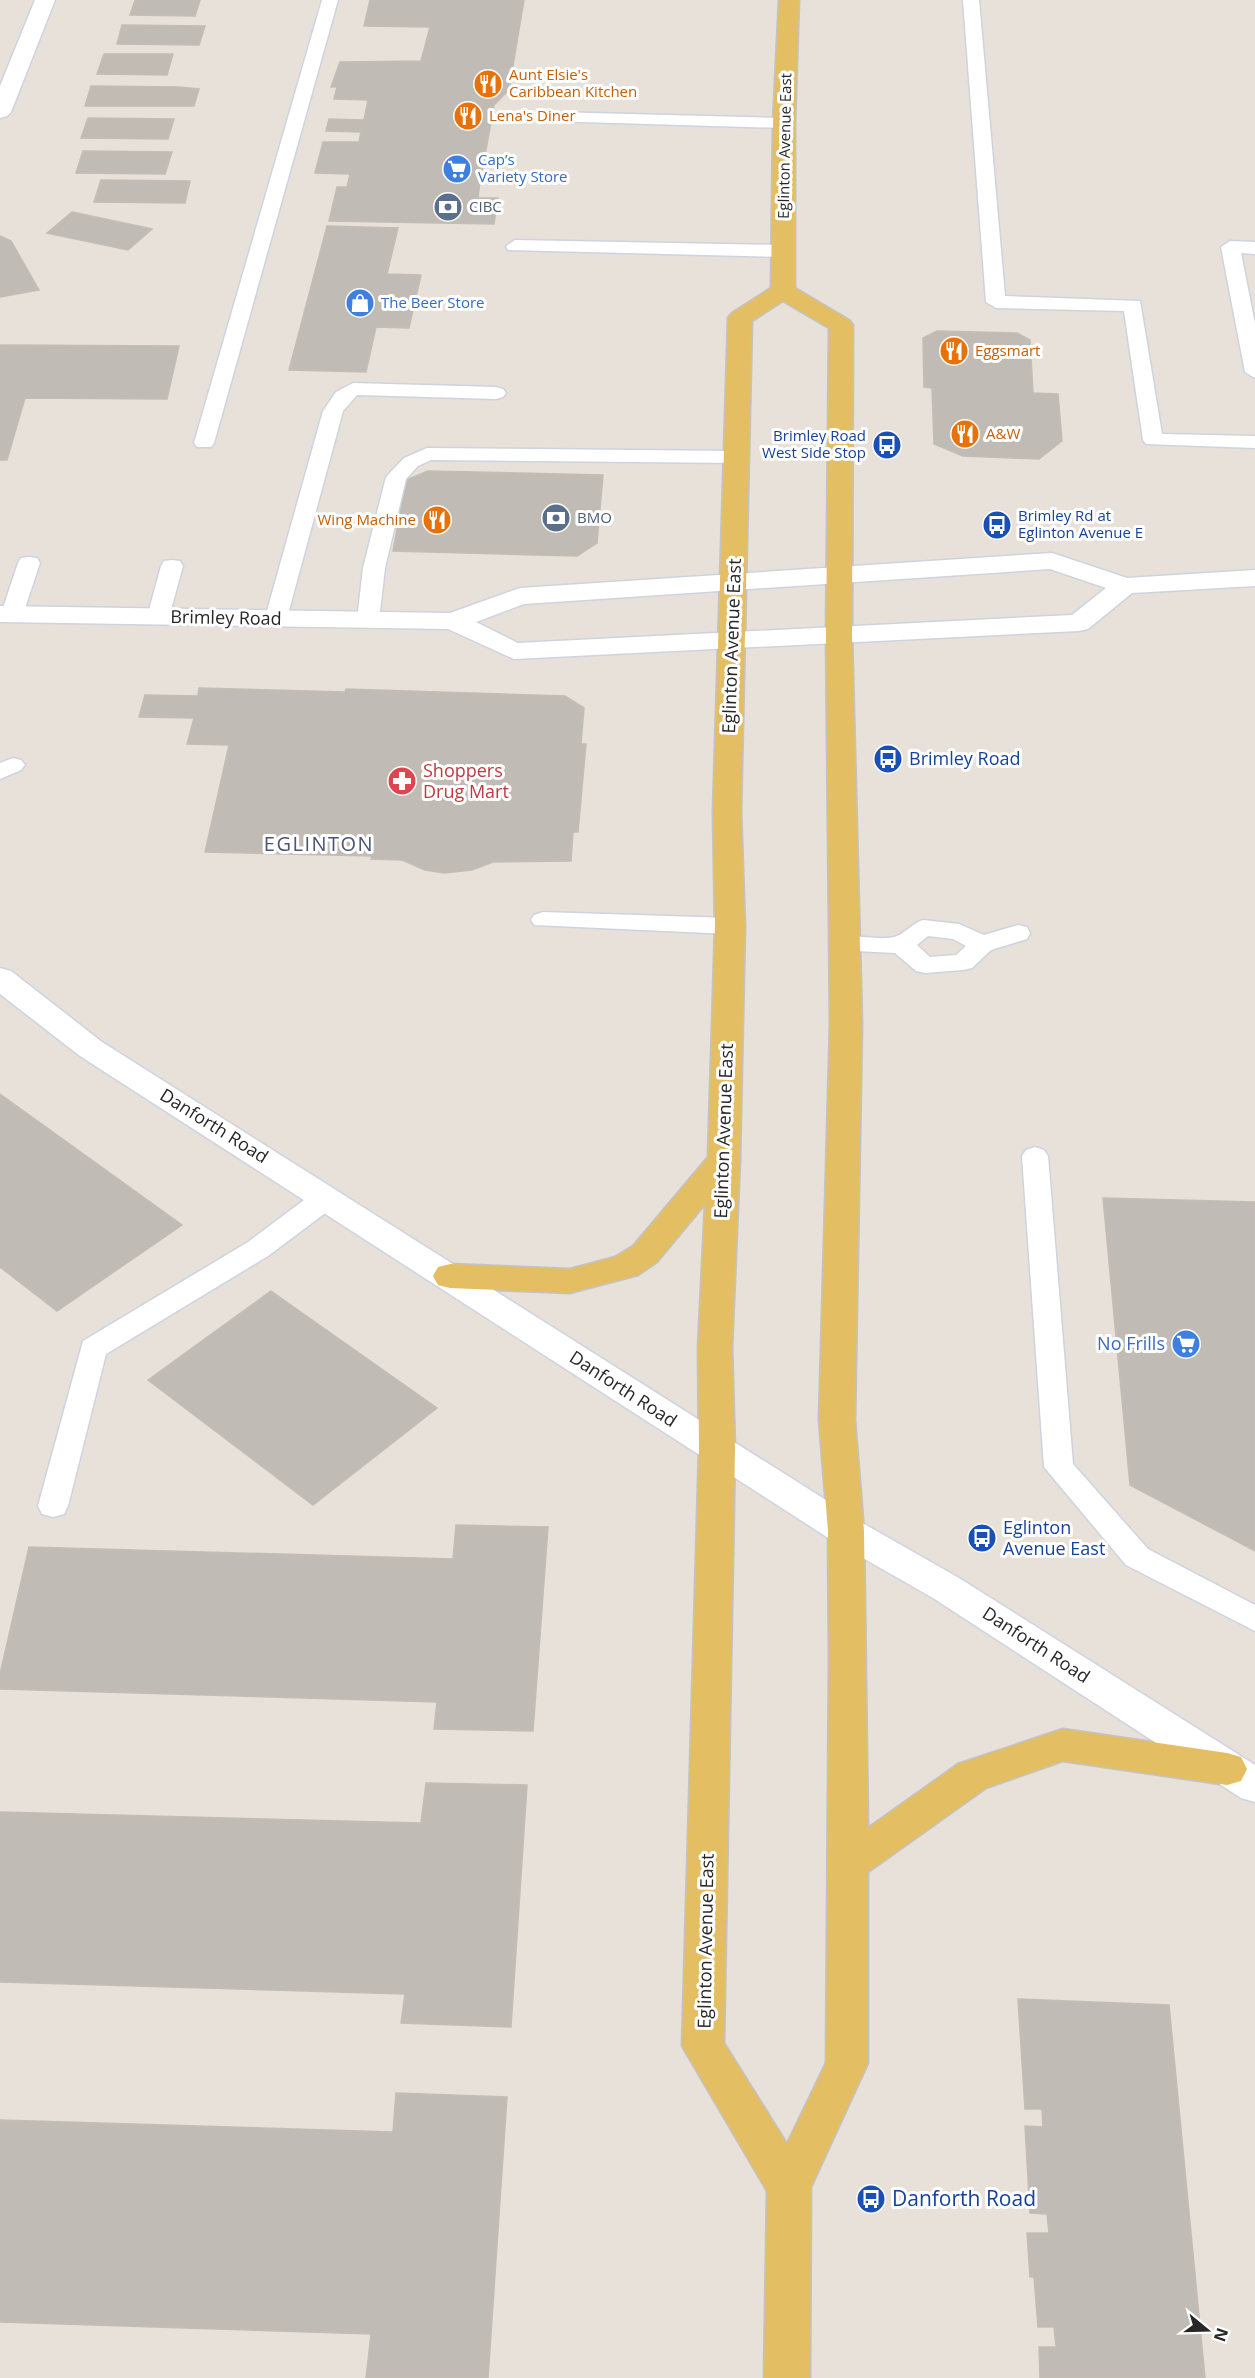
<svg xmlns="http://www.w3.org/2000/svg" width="1255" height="2378" font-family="'Open Sans',sans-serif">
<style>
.building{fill:#c1bbb6;stroke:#c3bdb3;stroke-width:1.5}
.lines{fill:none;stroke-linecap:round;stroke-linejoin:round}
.service-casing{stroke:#cfd3df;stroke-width:3}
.minor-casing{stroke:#cfd3df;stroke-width:3}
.secondary-casing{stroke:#cfd3df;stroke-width:3}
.primary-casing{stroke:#c3c3c3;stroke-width:3}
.service{fill:#fff;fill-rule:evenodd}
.minor{fill:#fff;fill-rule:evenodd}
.secondary{fill:#fff;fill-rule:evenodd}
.primary{fill:#e4be63;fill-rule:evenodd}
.labels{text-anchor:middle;stroke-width:6;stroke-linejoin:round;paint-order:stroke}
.far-food-label{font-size:15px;fill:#c56008;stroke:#fff;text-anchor:start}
.far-street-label{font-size:15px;fill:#272727;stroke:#fff}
.far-shop-label{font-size:15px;fill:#366cbe;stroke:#fff;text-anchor:start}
.far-service-label{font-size:15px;fill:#4e5e75;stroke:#fff;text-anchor:start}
.far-transit-label{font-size:15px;fill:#164399;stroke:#fff;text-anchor:end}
.street-label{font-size:18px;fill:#272727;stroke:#fff}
.transit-label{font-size:18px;fill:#164399;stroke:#fff;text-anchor:start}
.health-label{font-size:18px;fill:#be3a42;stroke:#fff;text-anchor:start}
.shop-label{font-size:18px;fill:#366cbe;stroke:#fff;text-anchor:end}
.neighbourhood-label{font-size:20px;letter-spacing:1.5px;fill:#4c5573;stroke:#fff}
.near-transit-label{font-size:21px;fill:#164399;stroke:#fff;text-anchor:start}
</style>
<rect width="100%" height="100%" fill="#e8e1d9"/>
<path class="building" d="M 135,0 L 200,0 L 195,16 L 130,15 Z
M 370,0 L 524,0 L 509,90 L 494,105 L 479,189 L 478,198 L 498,198 L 494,224 L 329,221 L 337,187 L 347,187 L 350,174 L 315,173 L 323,142 L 359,142 L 361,132 L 326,131 L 329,119 L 364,120 L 368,100 L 334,99 L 337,87 L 331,87 L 340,62 L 421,61 L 430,27 L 364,26 Z
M 122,25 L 205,26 L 199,45 L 117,44 Z
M 104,54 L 173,54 L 167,75 L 97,74 Z
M 91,86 L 178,87 L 199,89 L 194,106 L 85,106 Z
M 88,118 L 174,119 L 168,139 L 81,138 Z
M 83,151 L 172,152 L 165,174 L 76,173 Z
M 101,180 L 190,181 L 185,203 L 94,202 Z
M 72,212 L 152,229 L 128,250 L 47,233 Z
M 327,226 L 398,228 L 387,274 L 421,275 L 409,328 L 376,327 L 366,372 L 289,370 Z
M 0,236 L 11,241 L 39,290 L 0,297 Z
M 937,331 L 1017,333 L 1030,340 L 1033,393 L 1058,394 L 1062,441 L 1039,459 L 963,456 L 934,444 L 932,388 L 924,387 L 923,338 Z
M 0,345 L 179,346 L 167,399 L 25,398 L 7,460 L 0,460 Z
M 428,471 L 603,475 L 597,543 L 577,556 L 393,551 L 406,480 Z
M 199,688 L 345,692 L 346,689 L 565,696 L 584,708 L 581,744 L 586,744 L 578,832 L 573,832 L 571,861 L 493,862 L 472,870 L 444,873 L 425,870 L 402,860 L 371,859 L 372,856 L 205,852 L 229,745 L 187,744 L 194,718 L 139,717 L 145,695 L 198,696 Z
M 0,1094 L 182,1225 L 57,1311 L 0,1267 Z
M 1103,1198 L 1255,1202 L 1255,1551 L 1130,1485 Z
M 271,1291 L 437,1408 L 313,1505 L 148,1380 Z
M 456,1525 L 548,1527 L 533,1731 L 434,1729 L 437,1702 L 0,1689 L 0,1674 L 29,1547 L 453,1559 Z
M 426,1783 L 527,1785 L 511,2027 L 401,2023 L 405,1994 L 0,1982 L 0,1812 L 421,1823 Z
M 1018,1999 L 1169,2005 L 1205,2378 L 1040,2378 L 1039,2347 L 1056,2347 L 1054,2327 L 1038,2327 L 1034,2277 L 1030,2277 L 1027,2233 L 1049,2233 L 1047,2214 L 1030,2213 L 1025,2126 L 1043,2127 L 1042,2109 L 1025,2109 Z
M 396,2093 L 507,2097 L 488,2378 L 366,2378 L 371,2334 L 0,2322 L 0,2120 L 393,2132 Z"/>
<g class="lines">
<g class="service-casing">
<path id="service" d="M 322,0 L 338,0 L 214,443 L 211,447 L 197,447 L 194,443 Z
M 963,0 L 979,0 L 1005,296 L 1140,301 L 1162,434 L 1255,436 L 1255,448 L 1146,444 L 1143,440 L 1124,311 L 996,308 L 986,302 Z
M 553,112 L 784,118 L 793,123 L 784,128 L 547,121 L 544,117 Z
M 515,240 L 783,245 L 792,251 L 783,257 L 508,250 L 506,246 Z
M 1230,241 L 1255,242 L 1255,254 L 1241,253 L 1255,324 L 1255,378 L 1245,372 L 1221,247 Z
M 353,383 L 496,387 L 503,389 L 506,393 L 503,397 L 496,399 L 357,395 L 343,411 L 287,618 L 284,623 L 268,623 L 265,618 L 323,411 L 336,392 Z
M 427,448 L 736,451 L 743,453 L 746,457 L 743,461 L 736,463 L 431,460 L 418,466 L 406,479 L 385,568 L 379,620 L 376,625 L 360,625 L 357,620 L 363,568 L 386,477 L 404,458 Z
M 29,557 L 37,558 L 40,563 L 23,614 L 20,619 L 4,619 L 1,614 L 18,563 L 21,558 Z
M 172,560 L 180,561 L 183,566 L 169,617 L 166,622 L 150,622 L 147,617 L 161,566 L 164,561 Z
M 13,758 L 21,760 L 25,765 L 21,770 L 0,779 L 0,763 Z
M 543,912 L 730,918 L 739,920 L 742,926 L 739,932 L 730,934 L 534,925 L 531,920 L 534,915 Z
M 923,920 L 959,924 L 984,935 L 1018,925 L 1027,927 L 1030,933 L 1027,939 L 991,950 L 972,968 L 963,970 L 925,973 L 916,971 L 895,953 L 836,950 L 833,944 L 836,938 C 855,933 876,941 894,937 C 904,935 912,923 923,920 ZM 928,936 L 953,939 L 966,946 L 956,955 L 930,957 L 917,945 Z
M 1035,1147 L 1044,1150 L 1048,1156 L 1073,1464 L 1148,1549 L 1255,1605 L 1255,1631 L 1126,1565 L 1044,1467 L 1022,1156 L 1026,1150 Z
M 326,1189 L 336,1191 L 340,1198 L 336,1205 L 268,1256 L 106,1354 L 68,1506 L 64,1514 L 53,1517 L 42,1514 L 38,1506 L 83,1341 L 248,1242 L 316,1191 Z"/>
</g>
<g class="minor-casing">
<path id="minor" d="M 35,0 L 55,0 L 11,112 L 7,116 L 0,118 L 0,86 Z"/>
</g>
<g class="secondary-casing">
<path id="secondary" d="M 1052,553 L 1127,578 L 1255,570 L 1255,586 L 1132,593 L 1088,629 L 1079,631 L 514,659 L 448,629 L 0,622 L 0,606 L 450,613 L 520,588 ZM 1050,569 L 1106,588 L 1072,615 L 518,643 L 476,622 L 524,604 Z
M 0,968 L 11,971 L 102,1042 L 859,1521 L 959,1578 L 1255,1765 L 1255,1802 L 1241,1798 L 933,1598 L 833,1541 L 80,1056 L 0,994 Z"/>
</g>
<g class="primary-casing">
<path id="primary" d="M 779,0 L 799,0 L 795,123 L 795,288 L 849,320 L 853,325 L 852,635 L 862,1024 L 855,1420 L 864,1531 L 868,1828 L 958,1764 L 1063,1729 L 1227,1753 L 1241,1757 L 1247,1769 L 1241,1781 L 1227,1785 L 1063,1761 L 986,1788 L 868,1872 L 868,2063 L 811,2187 L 810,2378 L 764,2378 L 767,2191 L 682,2046 L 699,1449 L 698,1348 L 705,1204 L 657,1262 L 638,1275 L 570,1293 L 450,1288 L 438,1285 L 433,1276 L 438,1267 L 450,1264 L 570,1269 L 615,1257 L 633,1246 L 708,1157 L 715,926 L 713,811 L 728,318 L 732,313 L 771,288 L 773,123 ZM 783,301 L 829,328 L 826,635 L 830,1024 L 819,1420 L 828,1531 L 829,1657 L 826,2063 L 787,2144 L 724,2043 L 735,1449 L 732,1348 L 740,1159 L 745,926 L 741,811 L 752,321 Z"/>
</g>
<use href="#service" class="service"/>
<use href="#minor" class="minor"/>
<use href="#secondary" class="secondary"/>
<use href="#primary" class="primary"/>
</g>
<defs>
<g id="restaurant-disc" transform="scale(1.5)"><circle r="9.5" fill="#e8710a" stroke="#fff"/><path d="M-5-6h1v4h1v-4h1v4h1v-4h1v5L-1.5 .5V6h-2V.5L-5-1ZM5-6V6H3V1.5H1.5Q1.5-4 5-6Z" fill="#fff"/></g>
<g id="supermarket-disc" transform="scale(1.5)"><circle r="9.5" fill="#3f7fe0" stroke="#fff"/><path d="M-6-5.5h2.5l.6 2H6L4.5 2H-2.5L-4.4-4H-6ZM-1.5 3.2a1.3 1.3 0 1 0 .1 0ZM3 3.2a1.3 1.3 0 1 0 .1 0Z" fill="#fff"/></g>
<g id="bank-disc" transform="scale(1.5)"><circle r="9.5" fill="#5c6f8a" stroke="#fff"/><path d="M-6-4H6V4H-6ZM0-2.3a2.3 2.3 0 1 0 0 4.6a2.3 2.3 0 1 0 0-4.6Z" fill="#fff"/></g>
<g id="shop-disc" transform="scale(1.5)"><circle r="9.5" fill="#3f7fe0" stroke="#fff"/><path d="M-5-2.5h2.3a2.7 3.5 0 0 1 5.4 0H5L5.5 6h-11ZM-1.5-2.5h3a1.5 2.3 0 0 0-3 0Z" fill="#fff"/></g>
<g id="bus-disc" transform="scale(1.5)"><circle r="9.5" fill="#1a4fb4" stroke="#fff"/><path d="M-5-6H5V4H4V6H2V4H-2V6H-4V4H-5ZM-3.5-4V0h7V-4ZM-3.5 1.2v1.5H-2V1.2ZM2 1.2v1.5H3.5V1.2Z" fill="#fff"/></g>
<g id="pharmacy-disc" transform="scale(1.5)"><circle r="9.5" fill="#e0444e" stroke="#fff"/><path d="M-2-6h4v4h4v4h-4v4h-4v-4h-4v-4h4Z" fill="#fff"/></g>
</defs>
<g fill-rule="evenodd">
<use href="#restaurant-disc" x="488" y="84"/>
<use href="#restaurant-disc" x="468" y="116"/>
<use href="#supermarket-disc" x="457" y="169"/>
<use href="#bank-disc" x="448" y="207"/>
<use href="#shop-disc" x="360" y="303"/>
<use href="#restaurant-disc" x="954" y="351"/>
<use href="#restaurant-disc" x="965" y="434"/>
<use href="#bus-disc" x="887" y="445"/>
<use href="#bank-disc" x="556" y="518"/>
<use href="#restaurant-disc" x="437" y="520"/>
<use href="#bus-disc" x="997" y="525"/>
<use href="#bus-disc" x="888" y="759"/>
<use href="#pharmacy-disc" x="402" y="781"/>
<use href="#supermarket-disc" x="1186" y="1344"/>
<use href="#bus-disc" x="982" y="1538"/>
<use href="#bus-disc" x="871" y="2199"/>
</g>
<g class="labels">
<g class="far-food-label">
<text x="509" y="80">Aunt Elsie's<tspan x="509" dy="17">Caribbean Kitchen</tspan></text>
<text x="489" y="121">Lena's Diner</text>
<text x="975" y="356">Eggsmart</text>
<text x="986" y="439">A&amp;W</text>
<text x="416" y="525" text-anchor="end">Wing Machine</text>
</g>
<g class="far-street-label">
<text transform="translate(785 146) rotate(-89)" y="5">Eglinton Avenue East</text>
</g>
<g class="far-shop-label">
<text x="478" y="165">Cap’s<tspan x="478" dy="17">Variety Store</tspan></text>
<text x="381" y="308">The Beer Store</text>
</g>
<g class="far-service-label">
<text x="469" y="212">CIBC</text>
<text x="577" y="523">BMO</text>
</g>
<g class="far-transit-label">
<text x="866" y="441">Brimley Road<tspan x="866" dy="17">West Side Stop</tspan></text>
<text x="1018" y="521" text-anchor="start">Brimley Rd at<tspan x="1018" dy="17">Eglinton Avenue E</tspan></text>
</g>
<g class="street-label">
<text transform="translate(226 618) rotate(1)" y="6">Brimley Road</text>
<text transform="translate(732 646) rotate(-88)" y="6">Eglinton Avenue East</text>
<text transform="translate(214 1126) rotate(32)" y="6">Danforth Road</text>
<text transform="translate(724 1131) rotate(-88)" y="6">Eglinton Avenue East</text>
<text transform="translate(623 1389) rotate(33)" y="6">Danforth Road</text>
<text transform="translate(1036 1645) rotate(33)" y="6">Danforth Road</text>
<text transform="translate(706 1941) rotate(-89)" y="6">Eglinton Avenue East</text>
</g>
<g class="transit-label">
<text x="909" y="765">Brimley Road</text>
<text x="1003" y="1534">Eglinton<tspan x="1003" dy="21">Avenue East</tspan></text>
</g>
<g class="health-label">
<text x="423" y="777">Shoppers<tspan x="423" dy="21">Drug Mart</tspan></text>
</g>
<g class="shop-label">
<text x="1165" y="1350">No Frills</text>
</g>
<g class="neighbourhood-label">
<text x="319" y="851">EGLINTON</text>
</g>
<g class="near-transit-label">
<text x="892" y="2206">Danforth Road</text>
</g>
</g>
<g transform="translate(1207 2330) rotate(109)" stroke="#ffffff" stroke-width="4.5" paint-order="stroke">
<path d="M0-4.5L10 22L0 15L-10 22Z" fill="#272727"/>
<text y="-9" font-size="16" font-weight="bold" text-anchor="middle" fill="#272727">N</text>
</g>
</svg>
